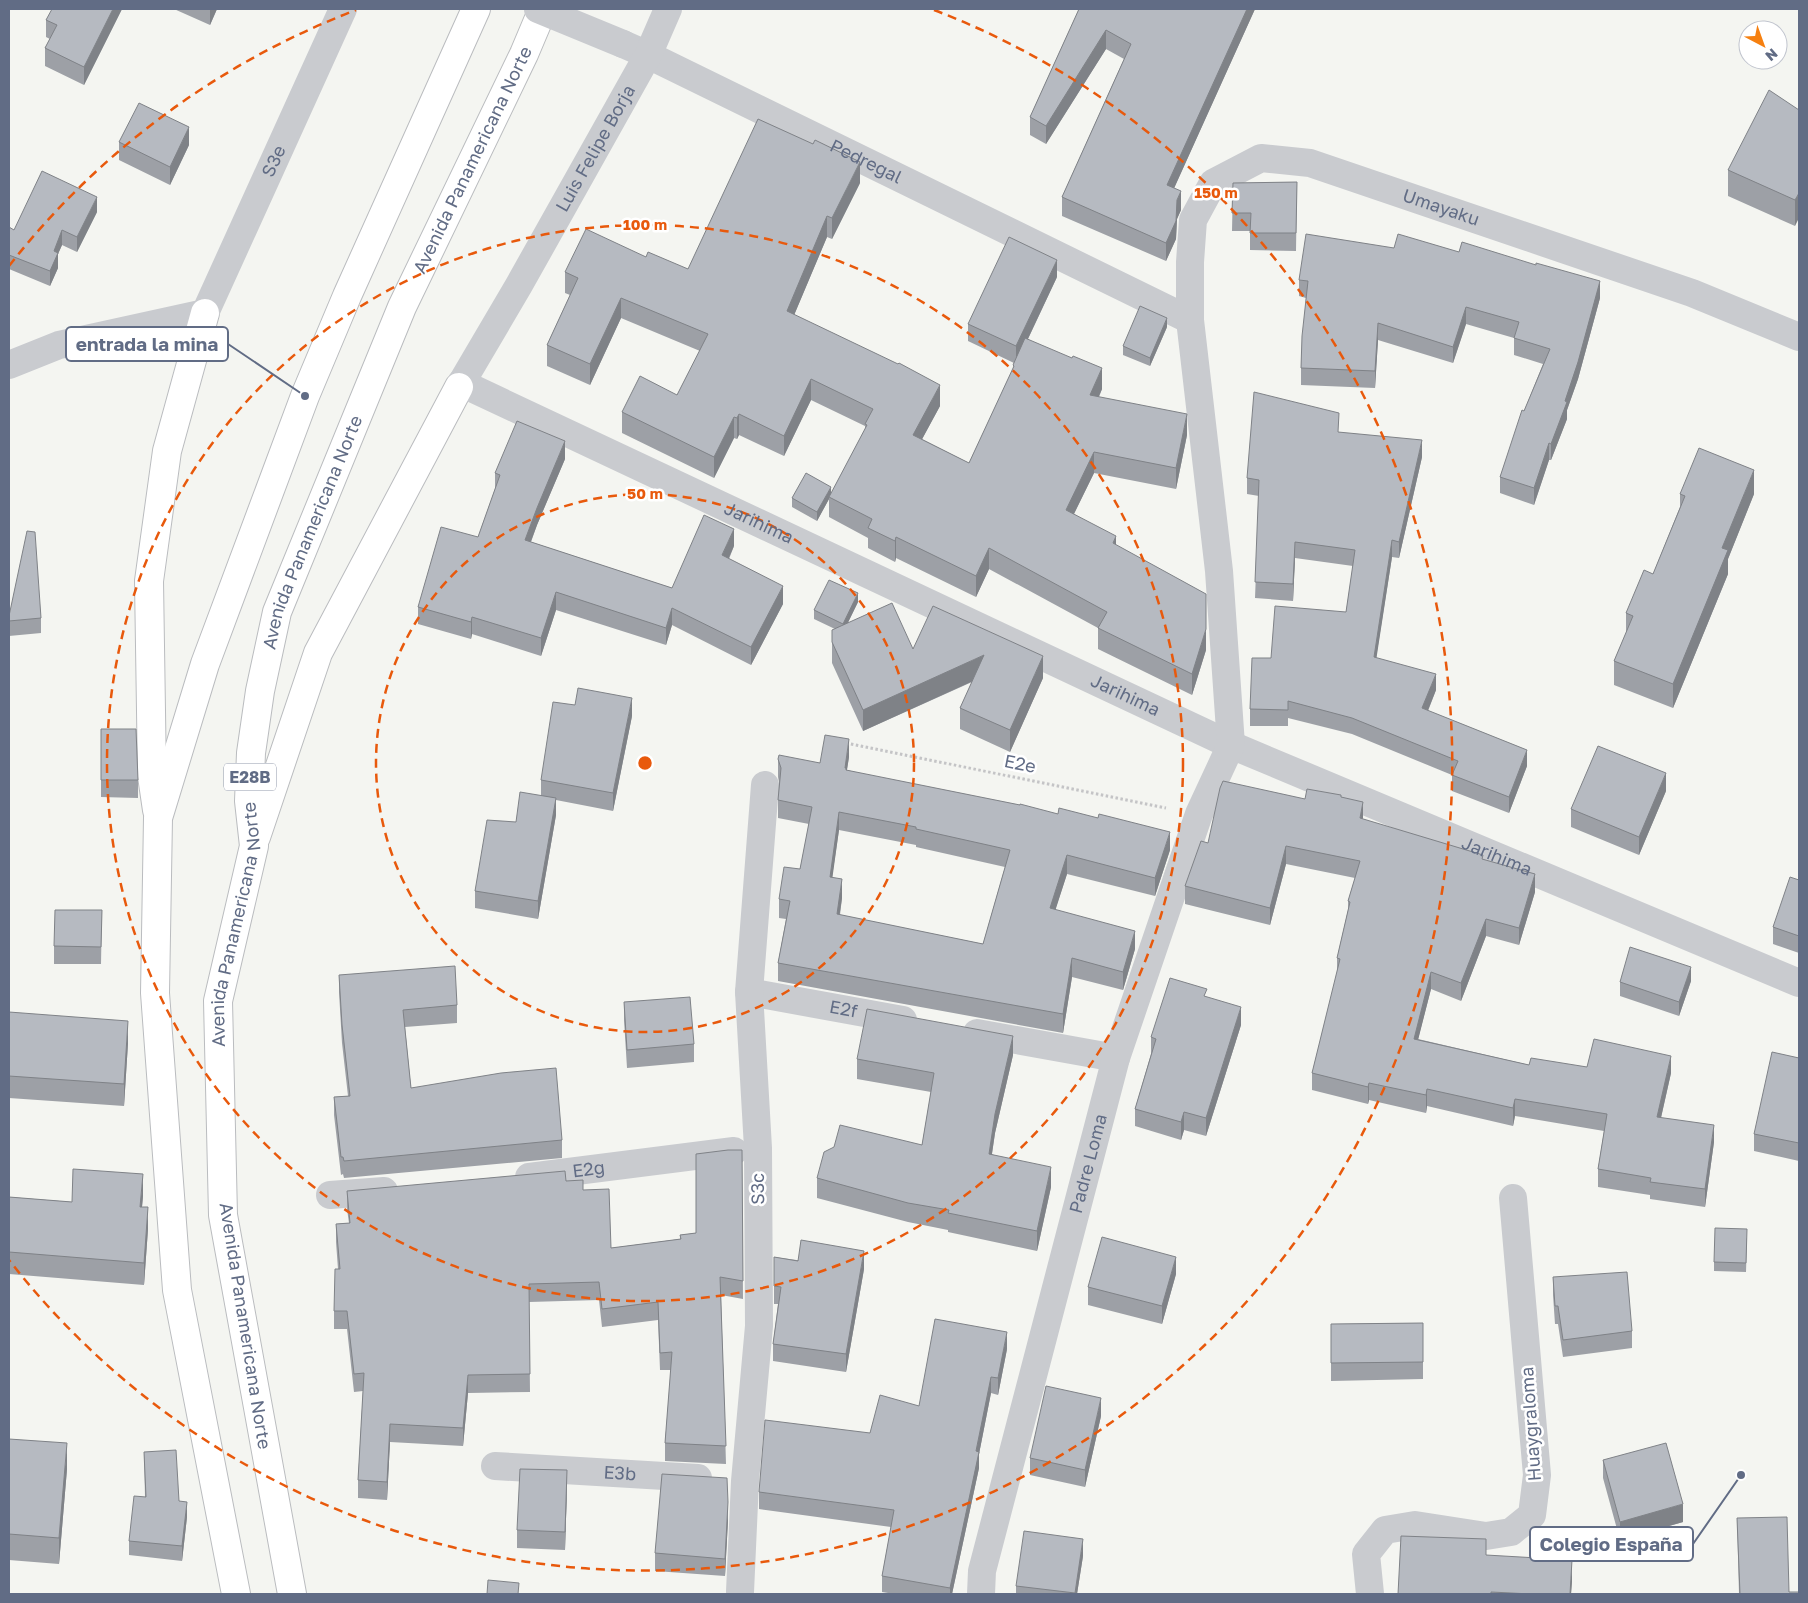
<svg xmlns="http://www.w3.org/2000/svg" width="1808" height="1603" font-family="'Golos Text',sans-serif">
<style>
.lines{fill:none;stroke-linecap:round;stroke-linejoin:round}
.highway-casing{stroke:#babcbf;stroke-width:30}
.path{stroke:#c4c4c6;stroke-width:3;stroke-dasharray:2.5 2.5;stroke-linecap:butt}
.street{stroke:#c9cbcf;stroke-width:28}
.highway{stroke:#fff;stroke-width:28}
.street-bridge{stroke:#c9cbcf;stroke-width:28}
.wall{fill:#9da0a6;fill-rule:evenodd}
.shaded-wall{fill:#7f8287}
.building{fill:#b6bac1;stroke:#7f8287;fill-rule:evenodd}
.ring{fill:none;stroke:#e8590c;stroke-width:2.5;stroke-dasharray:9 6}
.labels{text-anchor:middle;stroke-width:5;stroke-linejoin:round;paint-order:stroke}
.shield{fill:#fff;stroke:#9098aa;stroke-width:1}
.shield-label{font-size:16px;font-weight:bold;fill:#616c85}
.street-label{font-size:18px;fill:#616c85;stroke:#fff}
.centre{fill:#e8590c;stroke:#fff;stroke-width:2.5}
.ring-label{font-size:15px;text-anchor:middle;font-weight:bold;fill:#e8590c;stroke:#fff;stroke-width:5;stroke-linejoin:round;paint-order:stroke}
.leader{fill:none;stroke:#616c85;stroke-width:2}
.callout-dot{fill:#616c85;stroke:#fff;stroke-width:2}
.callout{fill:#fff;stroke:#616c85;stroke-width:2}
.callout-label{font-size:19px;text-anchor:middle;font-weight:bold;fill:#616c85}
</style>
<rect width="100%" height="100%" fill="#f4f5f1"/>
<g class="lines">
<g class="highway-casing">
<g id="highway">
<path d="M 157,810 L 152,776 L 149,581 L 167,451 L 205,313"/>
<path d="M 256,837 L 318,653 L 459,387"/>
<path d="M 236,1594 L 177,1290 L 155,993 L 158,818 L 205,664 L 305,396 L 347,296 L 476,9"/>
<path id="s9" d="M 292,1594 L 223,1215 L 218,1001 L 254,846 L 249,801 L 251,753 L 260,691 L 277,612 L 402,307 L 524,54 L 543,9"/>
</g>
</g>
<path class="path" d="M 846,743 L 1166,808"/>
<g class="street">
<path id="s1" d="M 623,44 L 648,55 L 1190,320"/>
<path id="s2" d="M 9,365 L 59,345 L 205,313 L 343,9"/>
<path id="s3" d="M 461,383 L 1231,745 L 1799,983"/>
<path id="s4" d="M 459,387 L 519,285 L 648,55 L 668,9"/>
<path id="s5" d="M 749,992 L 903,1020"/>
<path d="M 977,1033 L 1116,1058"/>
<path id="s6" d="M 529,1177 L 734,1151"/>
<path d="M 330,1195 L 384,1191"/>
<path id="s7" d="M 495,1466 L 698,1478"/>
<path d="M 740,1592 L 745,1481 L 759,1326 L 758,1148 L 749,992 L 765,785"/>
<path id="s8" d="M 981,1594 L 982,1571 L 1116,1058 L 1199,814 L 1231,745 L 1219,571 L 1190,320 L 1190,262 L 1193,220 L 1213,183 L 1261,158 L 1310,163 L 1692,293 L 1799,337"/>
<path d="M 1370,1594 L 1366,1554 L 1385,1530 L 1415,1525 L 1486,1536 L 1511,1532 L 1532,1515 L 1537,1475 L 1513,1198"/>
</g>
<use href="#highway" class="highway"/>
<path class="street-bridge" d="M 538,9 L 623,44"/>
</g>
<path class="wall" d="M 122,9 L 84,85 L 45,66 L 45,48 L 50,39 L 46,37 L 46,20 Z
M 174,9 L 217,9 L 210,25 Z
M 1079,9 L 1255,9 L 1174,188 L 1181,210 L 1177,219 L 1176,239 L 1166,261 L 1062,216 L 1062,197 L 1124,59 L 1106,49 L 1046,144 L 1030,135 L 1030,117 Z
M 1799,110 L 1795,226 L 1728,196 L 1728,170 Z
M 119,142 L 189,145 L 170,185 L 119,160 Z
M 1297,182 L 1296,251 L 1250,250 L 1250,231 L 1232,231 L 1233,183 Z
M 860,183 L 832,239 L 827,237 L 794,315 L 940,406 L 922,439 L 969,463 L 1013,369 L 1014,363 L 968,341 L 968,324 L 1057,277 L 1028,339 L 1102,389 L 1099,397 L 1187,435 L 1176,489 L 1094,473 L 1074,514 L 1116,545 L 1206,650 L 1192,695 L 1098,649 L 1098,628 L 989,569 L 976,597 L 896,558 L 895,562 L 868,548 L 868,538 L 829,517 L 829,499 L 817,521 L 792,507 L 792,498 L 831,494 L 865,429 L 865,426 L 811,400 L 784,456 L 739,435 L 737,439 L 734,438 L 714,478 L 622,433 L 622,412 L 677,395 L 700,351 L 621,318 L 590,385 L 547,366 L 547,345 L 570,295 L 565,293 L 565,272 L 646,257 L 688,269 Z
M 97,212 L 77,252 L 62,245 L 58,254 L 58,268 L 50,286 L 9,269 L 9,227 L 14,230 Z
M 1299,280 L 1600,298 L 1578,379 L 1567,410 L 1567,419 L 1551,460 L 1549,460 L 1534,505 L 1500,493 L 1500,477 L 1524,411 L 1543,364 L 1514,355 L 1514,338 L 1466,324 L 1453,363 L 1378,340 L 1375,388 L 1301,385 L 1301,368 L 1306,298 L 1299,296 Z
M 1167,327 L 1150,366 L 1123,355 L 1123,346 Z
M 1339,432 L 1422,457 L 1399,558 L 1392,557 L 1376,658 L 1436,690 L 1428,711 L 1527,766 L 1509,813 L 1452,791 L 1452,775 L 1352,734 L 1288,718 L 1288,726 L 1250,726 L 1250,709 L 1271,658 L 1346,612 L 1353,566 L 1295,558 L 1293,601 L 1255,598 L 1259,496 L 1247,494 L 1247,478 Z
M 565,459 L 537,525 L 531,542 L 672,588 L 734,546 L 729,559 L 783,604 L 751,665 L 672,625 L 666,645 L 556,610 L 541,656 L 472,634 L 471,639 L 418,624 L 418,607 L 478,537 L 495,489 L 495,473 Z
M 1680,494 L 1754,494 L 1728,559 L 1728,574 L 1673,708 L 1614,685 L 1614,661 L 1626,633 L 1626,613 L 1653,574 L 1680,507 Z
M 858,602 L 847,624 L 913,649 L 1043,678 L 1010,752 L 960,729 L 960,708 L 972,682 L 863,731 L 832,663 L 832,630 L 835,629 L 814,619 L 814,610 Z
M 9,616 L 41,618 L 41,633 L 9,636 Z
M 632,716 L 613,811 L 556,800 L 556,815 L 538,919 L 475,908 L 475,891 L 541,795 L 541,780 Z
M 101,729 L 138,780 L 138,798 L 101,797 Z
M 849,757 L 847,770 L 1170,850 L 1155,896 L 1067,874 L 1055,910 L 1135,949 L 1123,990 L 1072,977 L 1063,1033 L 778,981 L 778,963 L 786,919 L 779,918 L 779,899 L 800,869 L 809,824 L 778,818 L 778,800 L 779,782 L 778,777 L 778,759 L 820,763 ZM 839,830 L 916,845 L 916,847 L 1005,867 L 983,944 L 840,915 L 842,898 L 832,877 Z
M 1666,791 L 1639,855 L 1571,827 L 1571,809 Z
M 1341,797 L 1363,819 L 1483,860 L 1535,892 L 1519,945 L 1486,936 L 1461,1001 L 1431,989 L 1418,1039 L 1529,1065 L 1587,1067 L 1671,1073 L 1661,1118 L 1714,1142 L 1705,1207 L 1650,1199 L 1650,1195 L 1598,1187 L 1598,1169 L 1604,1131 L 1515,1116 L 1513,1126 L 1427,1106 L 1426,1113 L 1369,1100 L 1368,1104 L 1312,1090 L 1312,1073 L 1337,974 L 1337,958 L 1348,910 L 1348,901 L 1355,878 L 1286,864 L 1270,925 L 1185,904 L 1185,886 L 1208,843 L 1305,799 Z
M 1799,880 L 1799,953 L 1773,944 L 1773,927 Z
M 102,910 L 101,964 L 54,964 L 54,946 Z
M 339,975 L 457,1005 L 457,1023 L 405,1027 L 411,1088 L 562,1140 L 562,1158 L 344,1178 L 343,1174 L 341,1175 L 334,1115 L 334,1097 L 348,1096 L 342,1043 L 339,992 Z
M 1691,981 L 1679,1016 L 1620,996 L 1620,982 Z
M 1207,997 L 1241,1025 L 1206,1136 L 1184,1130 L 1181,1140 L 1135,1126 L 1135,1109 L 1151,1054 L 1151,1037 Z
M 624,1002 L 694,1044 L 694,1062 L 627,1068 L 624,1020 Z
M 9,1012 L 128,1043 L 124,1106 L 9,1098 Z
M 1013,1055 L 995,1133 L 992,1154 L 1051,1187 L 1037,1251 L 948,1232 L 948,1230 L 908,1222 L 817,1198 L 817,1178 L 922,1145 L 931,1092 L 857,1079 L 857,1059 Z
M 1799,1058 L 1799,1161 L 1754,1151 L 1754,1134 Z
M 742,1150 L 743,1299 L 721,1295 L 726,1464 L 665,1461 L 665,1443 L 671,1370 L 660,1370 L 658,1320 L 602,1327 L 599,1300 L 529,1302 L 530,1392 L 468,1393 L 463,1446 L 390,1442 L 387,1500 L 358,1498 L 358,1480 L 363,1391 L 354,1392 L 347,1329 L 334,1329 L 334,1311 L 338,1269 L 336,1242 L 336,1224 L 349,1223 L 347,1209 L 347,1191 L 566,1181 L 583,1190 L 611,1248 L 680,1239 L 680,1235 L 696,1233 Z
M 143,1196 L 142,1207 L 148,1229 L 144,1285 L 9,1274 L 9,1197 L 72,1202 Z
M 1747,1238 L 1746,1272 L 1714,1271 L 1714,1262 Z
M 774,1257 L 864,1269 L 846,1372 L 773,1361 L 773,1344 L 778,1304 L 774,1304 Z
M 1176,1274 L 1162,1324 L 1088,1305 L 1088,1287 Z
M 1553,1277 L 1632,1331 L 1632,1348 L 1563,1357 L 1558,1324 L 1555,1324 L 1553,1295 Z
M 1423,1323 L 1423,1379 L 1331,1381 L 1331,1324 Z
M 1007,1349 L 998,1395 L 991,1393 L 979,1454 L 979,1468 L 952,1594 L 894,1594 L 882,1592 L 882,1576 L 891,1527 L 759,1509 L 759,1492 L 870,1433 L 919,1406 Z
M 1101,1416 L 1085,1487 L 1030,1475 L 1030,1458 Z
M 9,1439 L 67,1469 L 59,1564 L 9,1560 Z
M 144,1452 L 179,1501 L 187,1517 L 182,1561 L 129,1555 L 129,1541 L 145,1497 Z
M 1603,1460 L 1683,1522 L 1620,1540 L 1603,1478 Z
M 567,1488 L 565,1550 L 517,1548 L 517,1530 Z
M 1737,1518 L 1789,1592 L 1799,1594 L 1739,1594 Z
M 728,1520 L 725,1576 L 655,1571 L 655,1553 Z
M 1486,1555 L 1572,1581 L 1571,1594 L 1398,1594 Z
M 1083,1556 L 1077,1594 L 1016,1594 L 1016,1586 Z"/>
<path class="shaded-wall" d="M 113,9 L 122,9 L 84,85 L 84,67 Z
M 210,9 L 217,9 L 210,25 Z
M 1247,9 L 1255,9 L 1167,204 L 1167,185 Z
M 1106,30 L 1106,49 L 1046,144 L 1046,126 Z
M 189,127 L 189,145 L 170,185 L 170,167 Z
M 860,162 L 860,183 L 832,239 L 832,218 Z
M 1181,191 L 1181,210 L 1177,219 L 1176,239 L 1166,261 L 1166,243 L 1177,200 Z
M 1799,193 L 1799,218 L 1795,226 L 1795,200 Z
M 97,197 L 97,212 L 77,252 L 77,237 Z
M 827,216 L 827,237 L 787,332 L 787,311 Z
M 62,230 L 62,245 L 58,254 L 58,268 L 50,286 L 50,271 L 54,251 Z
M 1057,260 L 1057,277 L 1016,364 L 1016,346 Z
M 1600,281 L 1600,298 L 1578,379 L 1567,410 L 1567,419 L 1551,460 L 1551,444 Z
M 621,298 L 621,318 L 590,385 L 590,364 Z
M 1466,307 L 1466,324 L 1453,363 L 1453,347 Z
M 1167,318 L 1167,327 L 1150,366 L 1150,358 Z
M 1378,323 L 1378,340 L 1375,388 L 1375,371 Z
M 1102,368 L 1102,389 L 1090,416 L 1090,395 Z
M 811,379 L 811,400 L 784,456 L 784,436 Z
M 940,385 L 940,406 L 913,456 L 913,435 Z
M 739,414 L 739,435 L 737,439 L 737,418 Z
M 1187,414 L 1187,435 L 1176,489 L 1176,468 Z
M 734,417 L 734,438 L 714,478 L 714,457 Z
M 1422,440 L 1422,457 L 1399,558 L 1399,542 Z
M 565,441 L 565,459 L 537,525 L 525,557 L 525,540 L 537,508 Z
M 1549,443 L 1549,460 L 1534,505 L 1534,488 Z
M 1094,452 L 1094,473 L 1066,530 L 1066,510 Z
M 1754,470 L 1754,494 L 1728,559 L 1728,574 L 1673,708 L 1673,684 L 1722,548 Z
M 831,487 L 831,496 L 829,497 L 829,499 L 817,521 L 817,512 Z
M 734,529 L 734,546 L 722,573 L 722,555 Z
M 1116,536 L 1116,557 L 1113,543 Z
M 896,537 L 896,558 L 895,562 L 895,541 Z
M 1392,540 L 1392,557 L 1374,674 L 1374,657 Z
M 1295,542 L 1295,558 L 1293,601 L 1293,584 Z
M 989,548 L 989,569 L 976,597 L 976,576 Z
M 783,586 L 783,604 L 751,665 L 751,647 Z
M 556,592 L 556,610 L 541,656 L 541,638 Z
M 858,593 L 858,602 L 843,633 L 843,624 Z
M 672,608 L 672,625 L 666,645 L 666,628 Z
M 472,617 L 472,634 L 471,639 L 471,622 Z
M 1206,629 L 1206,650 L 1192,695 L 1192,674 Z
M 984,655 L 984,676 L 863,731 L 863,710 Z
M 1043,656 L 1043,678 L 1010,752 L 1010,730 Z
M 1436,674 L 1436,690 L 1422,725 L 1422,708 Z
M 632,698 L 632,716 L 613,811 L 613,793 Z
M 849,739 L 849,757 L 846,775 L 845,768 Z
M 1527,750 L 1527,766 L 1509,813 L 1509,797 Z
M 1666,773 L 1666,791 L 1639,855 L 1639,837 Z
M 556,798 L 556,815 L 538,919 L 538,901 Z
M 1363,802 L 1363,819 L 1360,818 Z
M 839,812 L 839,830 L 830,895 L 830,877 Z
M 1170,832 L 1170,850 L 1155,896 L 1155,878 Z
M 1286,846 L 1286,864 L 1270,925 L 1270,908 Z
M 1067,855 L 1067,874 L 1050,927 L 1050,908 Z
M 1535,874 L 1535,892 L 1519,945 L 1519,928 Z
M 842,879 L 842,898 L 837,932 L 837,914 Z
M 1486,919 L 1486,936 L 1461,1001 L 1461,983 Z
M 1135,931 L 1135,949 L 1123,990 L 1123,972 Z
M 1072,958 L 1072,977 L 1063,1033 L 1063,1014 Z
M 1691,967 L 1691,981 L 1679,1016 L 1679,1002 Z
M 1431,972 L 1431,989 L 1414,1056 L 1414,1039 Z
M 1241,1007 L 1241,1025 L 1206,1136 L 1206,1118 Z
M 128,1021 L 128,1043 L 124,1106 L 124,1084 Z
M 1013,1036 L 1013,1055 L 995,1133 L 989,1173 L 989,1154 L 995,1114 Z
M 1671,1056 L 1671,1073 L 1657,1135 L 1657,1117 Z
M 1369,1083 L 1369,1100 L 1368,1104 L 1368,1087 Z
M 1427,1089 L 1427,1106 L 1426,1113 L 1426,1095 Z
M 1515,1099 L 1515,1116 L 1513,1126 L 1513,1108 Z
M 1184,1112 L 1184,1130 L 1181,1140 L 1181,1122 Z
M 1714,1125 L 1714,1142 L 1705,1207 L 1705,1189 Z
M 1051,1167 L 1051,1187 L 1037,1251 L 1037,1231 Z
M 143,1174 L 143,1196 L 140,1228 L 140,1207 Z
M 148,1207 L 148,1229 L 144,1285 L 144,1263 Z
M 864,1251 L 864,1269 L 846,1372 L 846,1354 Z
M 1176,1257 L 1176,1274 L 1162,1324 L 1162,1306 Z
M 1007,1332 L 1007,1349 L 998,1395 L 998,1378 Z
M 468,1375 L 468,1393 L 463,1446 L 463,1428 Z
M 991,1377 L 991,1393 L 979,1454 L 979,1468 L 952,1594 L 950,1594 L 950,1588 L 976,1451 Z
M 1101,1398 L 1101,1416 L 1085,1487 L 1085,1470 Z
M 390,1424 L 390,1442 L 387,1500 L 387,1482 Z
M 67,1443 L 67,1469 L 59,1564 L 59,1538 Z
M 567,1470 L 567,1488 L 565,1550 L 565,1532 Z
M 187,1502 L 187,1517 L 182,1561 L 182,1546 Z
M 728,1502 L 728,1520 L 725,1576 L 725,1559 Z
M 1683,1504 L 1683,1522 L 1620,1540 L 1620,1522 Z
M 1083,1539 L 1083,1556 L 1077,1594 L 1075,1594 Z
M 1572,1560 L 1572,1581 L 1571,1594 L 1570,1594 Z"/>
<path class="building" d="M 52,9 L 113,9 L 84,67 L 45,48 L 57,25 L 46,20 Z
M 1079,9 L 1247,9 L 1167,185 L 1181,191 L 1177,200 L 1176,221 L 1166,243 L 1062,197 L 1131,44 L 1106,30 L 1046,126 L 1030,117 Z
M 1769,90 L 1799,110 L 1799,193 L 1795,200 L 1728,170 Z
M 139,103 L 189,127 L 170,167 L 119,142 Z
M 758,119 L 813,144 L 815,140 L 860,162 L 832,218 L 827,216 L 787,311 L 898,364 L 899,363 L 940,385 L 913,435 L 969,463 L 1014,366 L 1013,365 L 1025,338 L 1072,358 L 1073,356 L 1102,368 L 1090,395 L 1187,414 L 1176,468 L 1094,452 L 1066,510 L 1116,536 L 1113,543 L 1206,594 L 1206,629 L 1192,674 L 1098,628 L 1107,612 L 989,548 L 976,576 L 896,537 L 895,541 L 868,528 L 872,519 L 829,497 L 867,425 L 865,424 L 873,409 L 811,379 L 784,436 L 739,414 L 737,418 L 734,417 L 714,457 L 622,412 L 640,376 L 677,395 L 708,334 L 621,298 L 590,364 L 547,345 L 578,278 L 565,272 L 586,229 L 646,257 L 648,252 L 688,269 Z
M 42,171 L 97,197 L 77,237 L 62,230 L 54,251 L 58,253 L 50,271 L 9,255 L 9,227 L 14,230 Z
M 1297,182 L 1296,233 L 1250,233 L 1251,213 L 1232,213 L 1233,183 Z
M 1306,234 L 1394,248 L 1398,234 L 1459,252 L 1462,242 L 1536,265 L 1536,263 L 1600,281 L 1578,362 L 1565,401 L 1567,402 L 1551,444 L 1549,443 L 1534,488 L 1500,477 L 1522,410 L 1524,411 L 1550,349 L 1514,338 L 1519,322 L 1466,307 L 1453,347 L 1378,323 L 1375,371 L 1301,368 L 1302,336 L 1308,281 L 1299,280 Z
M 1009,237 L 1057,260 L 1016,346 L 968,324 Z
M 1140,306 L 1167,318 L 1150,358 L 1123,346 Z
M 1254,392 L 1339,413 L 1338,432 L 1422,440 L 1399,542 L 1392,540 L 1374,657 L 1436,674 L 1422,708 L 1527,750 L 1509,797 L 1452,775 L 1458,761 L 1352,718 L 1288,701 L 1288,710 L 1250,709 L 1252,658 L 1271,658 L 1275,606 L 1346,612 L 1355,550 L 1295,542 L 1293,584 L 1255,582 L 1259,480 L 1247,478 Z
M 517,421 L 565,441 L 537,508 L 525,540 L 672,588 L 704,515 L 734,529 L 722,555 L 783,586 L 751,647 L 672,608 L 666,628 L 556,592 L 541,638 L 472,617 L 471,622 L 418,607 L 441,527 L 478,537 L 500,475 L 495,473 Z
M 1699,448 L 1754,470 L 1722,548 L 1728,550 L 1673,684 L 1614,661 L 1633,616 L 1626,613 L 1644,570 L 1653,574 L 1685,496 L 1680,494 Z
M 806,473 L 831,487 L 817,512 L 792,498 Z
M 27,531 L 35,532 L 41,618 L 9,621 L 9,616 Z
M 829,580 L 858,593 L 843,624 L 814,610 Z
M 892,603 L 913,649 L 933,606 L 1043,656 L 1010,730 L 960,708 L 984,655 L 863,710 L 832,642 L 832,630 Z
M 578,688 L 632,698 L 613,793 L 541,780 L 553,702 L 575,705 Z
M 101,729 L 136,729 L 138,780 L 101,780 Z
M 825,735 L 849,739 L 845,768 L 846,768 L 846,770 L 1020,805 L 1020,804 L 1058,814 L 1059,808 L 1098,818 L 1099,814 L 1170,832 L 1155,878 L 1067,855 L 1050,908 L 1135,931 L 1123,972 L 1072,958 L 1063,1014 L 778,963 L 790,901 L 779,899 L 784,867 L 800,869 L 812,807 L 778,800 L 781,768 L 778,759 L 779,755 L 820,763 ZM 839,812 L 916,827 L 916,829 L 1010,850 L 983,944 L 837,914 L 842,879 L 830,877 Z
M 1598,746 L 1666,773 L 1639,837 L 1571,809 Z
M 1223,781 L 1305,799 L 1307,789 L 1341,795 L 1341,797 L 1363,802 L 1360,818 L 1483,855 L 1482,859 L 1535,874 L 1519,928 L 1486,919 L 1461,983 L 1431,972 L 1414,1039 L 1529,1065 L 1531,1058 L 1587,1067 L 1594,1039 L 1671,1056 L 1657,1117 L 1714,1125 L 1705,1189 L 1650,1182 L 1651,1178 L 1598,1169 L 1607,1114 L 1515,1099 L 1513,1108 L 1427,1089 L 1426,1095 L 1369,1083 L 1368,1087 L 1312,1073 L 1340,959 L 1337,958 L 1350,902 L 1348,901 L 1360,861 L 1286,846 L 1270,908 L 1185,886 L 1201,841 L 1208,843 L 1220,788 Z
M 520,792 L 556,798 L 538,901 L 475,891 L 487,820 L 516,822 Z
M 1790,877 L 1799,880 L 1799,936 L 1773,927 Z
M 55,910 L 102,910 L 101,947 L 54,946 Z
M 1630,947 L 1691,967 L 1679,1002 L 1620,982 Z
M 455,966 L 457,1005 L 403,1010 L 411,1088 L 501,1073 L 556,1068 L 562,1140 L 344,1161 L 343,1157 L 341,1157 L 334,1097 L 350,1096 L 342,1025 L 339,975 Z
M 1170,978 L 1207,989 L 1204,996 L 1241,1007 L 1206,1118 L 1184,1112 L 1181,1122 L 1135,1109 L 1156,1039 L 1151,1037 Z
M 690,997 L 694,1044 L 627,1050 L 624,1002 Z
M 867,1009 L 1013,1036 L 995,1114 L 989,1154 L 1051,1167 L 1037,1231 L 948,1213 L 949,1210 L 908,1203 L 817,1178 L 824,1152 L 834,1147 L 840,1125 L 922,1145 L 934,1073 L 857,1059 Z
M 9,1012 L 128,1021 L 124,1084 L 9,1076 Z
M 1772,1052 L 1799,1058 L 1799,1143 L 1754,1134 Z
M 728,1150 L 742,1150 L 743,1281 L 720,1277 L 726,1446 L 665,1443 L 672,1352 L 660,1353 L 658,1302 L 602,1309 L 599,1282 L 529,1284 L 530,1374 L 468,1375 L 463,1428 L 390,1424 L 387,1482 L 358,1480 L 364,1373 L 354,1374 L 347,1311 L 334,1311 L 335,1269 L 340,1269 L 336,1224 L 350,1223 L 347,1191 L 565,1171 L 566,1181 L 583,1180 L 583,1190 L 609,1189 L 611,1248 L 681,1239 L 680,1235 L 696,1233 L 696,1154 Z
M 73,1169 L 143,1174 L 140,1207 L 148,1207 L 144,1263 L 9,1252 L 9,1197 L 72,1202 Z
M 1715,1228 L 1747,1229 L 1746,1263 L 1714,1262 Z
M 1102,1237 L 1176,1257 L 1162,1306 L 1088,1287 Z
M 801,1240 L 864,1251 L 846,1354 L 773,1344 L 781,1287 L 774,1286 L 774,1257 L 798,1261 Z
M 1627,1272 L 1632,1331 L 1563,1340 L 1558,1306 L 1555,1306 L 1553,1277 Z
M 935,1319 L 1007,1332 L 998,1378 L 991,1377 L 976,1451 L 979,1452 L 950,1588 L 882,1576 L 894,1510 L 759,1492 L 765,1420 L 870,1433 L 880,1395 L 919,1406 Z
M 1423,1323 L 1423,1362 L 1331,1363 L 1331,1324 Z
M 1046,1386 L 1101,1398 L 1085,1470 L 1030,1458 Z
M 9,1439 L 67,1443 L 59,1538 L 9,1534 Z
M 1666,1443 L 1683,1504 L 1620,1522 L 1603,1460 Z
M 176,1450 L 179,1501 L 187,1502 L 182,1546 L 129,1541 L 134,1496 L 146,1497 L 144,1452 Z
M 520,1469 L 567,1470 L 565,1532 L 517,1530 Z
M 662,1474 L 727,1478 L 728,1502 L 725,1559 L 655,1553 Z
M 1787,1517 L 1789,1592 L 1799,1592 L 1799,1594 L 1740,1594 L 1737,1518 Z
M 1024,1531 L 1083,1539 L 1075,1593 L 1016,1586 Z
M 1401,1536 L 1486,1539 L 1486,1555 L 1572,1560 L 1570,1594 L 1531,1594 L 1491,1592 L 1491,1594 L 1398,1594 Z
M 488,1580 L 519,1583 L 518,1594 L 487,1594 Z"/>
<g class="ring">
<circle cx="645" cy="763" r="269"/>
<circle cx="645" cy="763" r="538"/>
<path d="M9 266A807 807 0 0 1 356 10M934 10A807 807 0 1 1 9 1260"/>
</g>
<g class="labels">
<rect class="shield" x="224" y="763.5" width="52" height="27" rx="4"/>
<g class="shield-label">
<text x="250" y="783">E28B</text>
</g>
<g class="street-label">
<text dy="6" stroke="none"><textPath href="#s4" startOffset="275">Luis Felipe Borja</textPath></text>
<text dy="6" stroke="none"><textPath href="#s9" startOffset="1488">Avenida Panamericana Norte</textPath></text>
<text dy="6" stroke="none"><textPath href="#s2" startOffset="370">S3e</textPath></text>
<text dy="6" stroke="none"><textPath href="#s1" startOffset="270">Pedregal</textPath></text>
<text dy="6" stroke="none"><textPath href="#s8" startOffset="1698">Umayaku</textPath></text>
<text dy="6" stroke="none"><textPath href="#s3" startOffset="329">Jarihima</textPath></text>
<text dy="6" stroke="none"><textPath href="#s9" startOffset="1082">Avenida Panamericana Norte</textPath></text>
<text dy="6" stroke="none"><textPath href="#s3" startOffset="734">Jarihima</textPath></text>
<text transform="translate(1020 764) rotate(11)" y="6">E2e</text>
<text dy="6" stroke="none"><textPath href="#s3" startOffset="1139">Jarihima</textPath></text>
<text dy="6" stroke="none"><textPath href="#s9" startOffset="678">Avenida Panamericana Norte</textPath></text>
<text dy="6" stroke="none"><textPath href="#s5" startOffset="96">E2f</textPath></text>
<text dy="6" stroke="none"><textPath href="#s8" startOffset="444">Padre Loma</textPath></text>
<text dy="6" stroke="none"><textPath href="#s6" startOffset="60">E2g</textPath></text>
<text transform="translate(758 1189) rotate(-91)" y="6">S3c</text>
<text transform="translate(245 1326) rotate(81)" y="6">Avenida Panamericana Norte</text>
<text transform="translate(1531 1424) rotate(-94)" y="6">Huaygraloma</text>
<text dy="6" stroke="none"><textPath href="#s7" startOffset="125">E3b</textPath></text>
</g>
</g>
<circle cx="645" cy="763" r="8" class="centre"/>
<g class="ring-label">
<text x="1216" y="198">150 m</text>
<text x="645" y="230">100 m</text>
<text x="645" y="499">50 m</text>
</g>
<path class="leader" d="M305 396L228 344M1741 1475L1693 1544"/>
<g class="callout-dot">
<circle cx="305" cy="396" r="5"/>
<circle cx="1741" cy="1475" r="5"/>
</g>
<g class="callout">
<rect x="66" y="327" width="162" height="34" rx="5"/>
<rect x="1530" y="1527" width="163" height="34" rx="5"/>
</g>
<g class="callout-label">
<text x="147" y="351">entrada la mina</text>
<text x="1611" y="1551">Colegio España</text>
</g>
<rect width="1808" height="1603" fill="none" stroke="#616c85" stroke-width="20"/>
<g transform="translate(1763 45) rotate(139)"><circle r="24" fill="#ffffff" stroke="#c0c4ce"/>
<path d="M0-4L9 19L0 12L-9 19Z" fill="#f68010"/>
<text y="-8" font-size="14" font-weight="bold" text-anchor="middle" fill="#616c85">N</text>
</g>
</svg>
